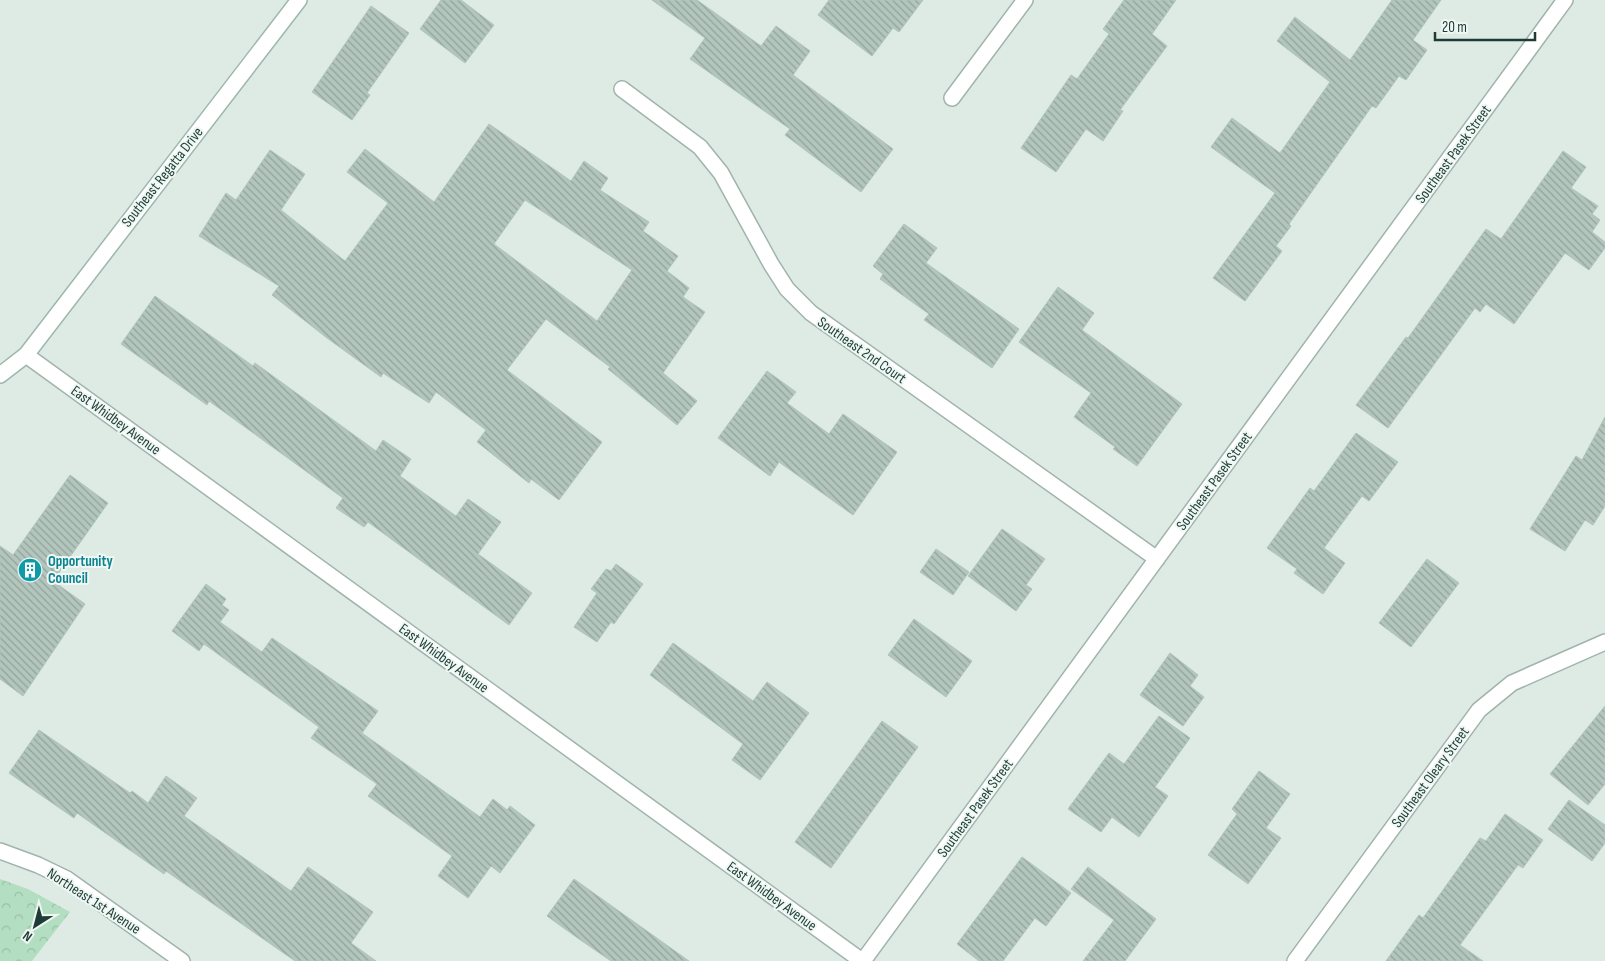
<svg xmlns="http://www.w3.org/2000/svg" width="1605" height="961" font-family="'Sofia Sans Condensed',sans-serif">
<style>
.forest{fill:url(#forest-crowns)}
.building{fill:url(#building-back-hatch);stroke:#b0c5bd;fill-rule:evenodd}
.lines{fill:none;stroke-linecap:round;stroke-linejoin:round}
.minor-casing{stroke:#a1b3ad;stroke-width:18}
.tertiary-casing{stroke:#a1b3ad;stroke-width:18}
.secondary-casing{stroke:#9cb7ae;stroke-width:18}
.minor{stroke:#fff;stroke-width:15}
.tertiary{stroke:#fff;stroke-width:15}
.secondary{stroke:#fff;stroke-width:15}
.labels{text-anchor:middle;stroke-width:4;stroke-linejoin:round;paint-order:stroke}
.street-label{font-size:15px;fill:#1e3c35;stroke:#eef7f3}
.culture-label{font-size:15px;font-weight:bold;fill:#0d838f;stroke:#eef7f3;text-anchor:start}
</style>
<defs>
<pattern id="forest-crowns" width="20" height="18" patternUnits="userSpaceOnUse" patternTransform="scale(1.25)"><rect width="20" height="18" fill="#b4dec1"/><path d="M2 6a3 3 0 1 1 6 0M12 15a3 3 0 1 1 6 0" fill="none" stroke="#9abfa6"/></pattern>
<pattern id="building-back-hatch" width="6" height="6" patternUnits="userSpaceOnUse" patternTransform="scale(1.25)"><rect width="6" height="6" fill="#b3c6be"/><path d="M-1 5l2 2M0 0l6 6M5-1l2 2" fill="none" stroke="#91a29b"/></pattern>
</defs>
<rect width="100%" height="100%" fill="#deebe5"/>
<path class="forest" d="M 0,879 L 28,889 L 70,912 L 32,961 L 0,961 Z"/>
<path class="building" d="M 441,0 L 461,0 L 494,25 L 465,63 L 420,29 Z
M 652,0 L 697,0 L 761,46 L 776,26 L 810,51 L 793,75 L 893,149 L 861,192 L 785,135 L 790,129 L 690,59 L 705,38 Z
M 829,0 L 923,0 L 899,32 L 893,28 L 872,56 L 818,15 Z
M 1124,0 L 1176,0 L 1152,34 L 1167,46 L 1120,110 L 1123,111 L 1103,141 L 1086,129 L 1056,172 L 1021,148 L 1071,75 L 1077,79 L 1109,34 L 1103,29 Z
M 1392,0 L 1441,0 L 1413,40 L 1427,50 L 1406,80 L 1399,76 L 1376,108 L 1372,106 L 1289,224 L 1291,226 L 1276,246 L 1282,251 L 1245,301 L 1213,278 L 1275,193 L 1211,147 L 1232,118 L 1280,153 L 1330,82 L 1277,41 L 1295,17 L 1350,60 Z
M 371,6 L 409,33 L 367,93 L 370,95 L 352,120 L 312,92 Z
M 489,124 L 571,181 L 584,161 L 608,178 L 600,190 L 649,222 L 643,231 L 678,256 L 667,271 L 689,288 L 683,297 L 705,312 L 663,373 L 697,401 L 677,425 L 608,369 L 610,367 L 546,319 L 507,370 L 602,442 L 559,500 L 531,479 L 529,483 L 477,442 L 486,430 L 436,392 L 429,403 L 383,373 L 381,377 L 327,338 L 272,295 L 279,286 L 199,236 L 226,193 L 236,200 L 270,150 L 305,174 L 281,210 L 345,261 L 388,203 L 347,172 L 365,149 L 434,202 ZM 525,200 L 632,270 L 597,321 L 494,244 Z
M 1563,151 L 1586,167 L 1571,188 L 1598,206 L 1592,214 L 1600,220 L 1592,232 L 1605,242 L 1605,248 L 1589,270 L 1565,253 L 1514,324 L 1486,304 L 1480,312 L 1475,308 L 1388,428 L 1356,405 L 1406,337 L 1408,338 L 1486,229 L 1501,239 Z
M 904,224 L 937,248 L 926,263 L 1019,329 L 992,368 L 924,320 L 929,314 L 880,279 L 883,274 L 873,266 Z
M 1058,287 L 1094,313 L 1082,330 L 1182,404 L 1137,466 L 1113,449 L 1115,447 L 1074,417 L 1091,393 L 1019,342 Z
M 155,296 L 253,366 L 255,363 L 376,451 L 383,440 L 411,459 L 400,476 L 456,516 L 468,499 L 501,522 L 478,554 L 532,593 L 509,625 L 368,522 L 364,527 L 336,508 L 343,498 L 209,401 L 207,405 L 121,344 Z
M 767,371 L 796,392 L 787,403 L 829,434 L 843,414 L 897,452 L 853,515 L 779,462 L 770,476 L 718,438 Z
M 1605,417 L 1605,506 L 1593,525 L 1585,520 L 1565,551 L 1530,529 L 1576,456 L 1582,460 Z
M 1356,433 L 1398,462 L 1369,501 L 1362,496 L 1324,548 L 1345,563 L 1323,594 L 1294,573 L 1297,569 L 1267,548 L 1310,488 L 1314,491 Z
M 70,475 L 108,503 L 53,581 L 85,604 L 23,696 L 0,679 L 0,546 L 13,555 Z
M 1002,529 L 1045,559 L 1026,585 L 1032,589 L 1016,611 L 968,576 Z
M 936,549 L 969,572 L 953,595 L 920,572 Z
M 1427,559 L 1459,583 L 1411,647 L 1379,623 Z
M 616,564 L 643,584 L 614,624 L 611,622 L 597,642 L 574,627 L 597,593 L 591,589 L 606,569 L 611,571 Z
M 206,584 L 226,599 L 222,605 L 229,610 L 220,622 L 262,652 L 272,638 L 378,711 L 362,733 L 480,817 L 493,799 L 507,810 L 510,806 L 535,825 L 500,873 L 491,866 L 468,898 L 438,876 L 452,856 L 368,796 L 377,784 L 311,738 L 319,727 L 204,644 L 199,651 L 172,631 Z
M 914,619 L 972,661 L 946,697 L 888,655 Z
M 673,643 L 753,701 L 767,682 L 809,713 L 760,780 L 732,760 L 743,744 L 650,675 Z
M 1170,653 L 1198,675 L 1190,686 L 1204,697 L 1183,726 L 1140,695 Z
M 1605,706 L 1605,784 L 1588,805 L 1550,774 Z
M 1159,716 L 1190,738 L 1155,787 L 1168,796 L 1139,837 L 1112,817 L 1101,832 L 1068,809 L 1109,753 L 1124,764 Z
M 882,721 L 918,747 L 831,868 L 795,842 Z
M 39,730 L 130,793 L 132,791 L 148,803 L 166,776 L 197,798 L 184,816 L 291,891 L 308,867 L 373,912 L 351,943 L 376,961 L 295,961 L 166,871 L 164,874 L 77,813 L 74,818 L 9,773 Z
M 1259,771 L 1290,794 L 1266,828 L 1281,838 L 1248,884 L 1208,855 L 1237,814 L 1232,809 Z
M 1569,800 L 1605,825 L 1605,843 L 1592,861 L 1548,829 Z
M 1505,814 L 1543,840 L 1523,868 L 1518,865 L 1460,945 L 1483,961 L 1386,961 L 1419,915 L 1423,918 L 1480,838 L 1486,841 Z
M 1022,857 L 1071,893 L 1046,926 L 1035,918 L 1003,961 L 979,961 L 957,944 Z
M 1088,867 L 1156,919 L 1125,961 L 1083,961 L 1114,920 L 1071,889 Z
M 574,879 L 689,961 L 611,961 L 579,939 L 547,916 Z"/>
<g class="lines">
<g class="minor-casing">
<path id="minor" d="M 622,89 L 700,147 L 721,173 L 771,264 L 787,289 L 811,313 L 1157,559
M 952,98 L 1025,0
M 0,851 L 38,865 L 67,879 L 182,961
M 863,961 L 1565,0
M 1295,961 L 1479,710 L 1512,683 L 1605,642"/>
</g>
<g class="tertiary-casing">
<path id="tertiary" d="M 26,355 L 862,961"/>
</g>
<g class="secondary-casing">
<path id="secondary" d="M 0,375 L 26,355 L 299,0"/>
</g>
<use href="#minor" class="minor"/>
<use href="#tertiary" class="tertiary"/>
<use href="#secondary" class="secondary"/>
</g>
<defs>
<g id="building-disc" transform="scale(1.25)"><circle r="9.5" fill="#0f9aa8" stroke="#eef7f3"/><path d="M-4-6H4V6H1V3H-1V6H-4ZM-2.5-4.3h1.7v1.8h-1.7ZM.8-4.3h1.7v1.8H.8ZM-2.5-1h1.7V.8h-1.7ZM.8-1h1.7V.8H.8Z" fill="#fff"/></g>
</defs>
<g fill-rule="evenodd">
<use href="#building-disc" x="30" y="570"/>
</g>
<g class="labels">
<g class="street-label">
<text transform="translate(1453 154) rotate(-54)" y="5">Southeast Pasek Street</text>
<text transform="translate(162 177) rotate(-52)" y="5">Southeast Regatta Drive</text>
<text transform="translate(862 350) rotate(35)" y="5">Southeast 2nd Court</text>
<text transform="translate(116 420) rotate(36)" y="5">East Whidbey Avenue</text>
<text transform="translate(1214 481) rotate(-54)" y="5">Southeast Pasek Street</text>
<text transform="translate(444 658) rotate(36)" y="5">East Whidbey Avenue</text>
<text transform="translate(1430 777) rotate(-54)" y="5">Southeast Oleary Street</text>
<text transform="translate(975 808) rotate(-54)" y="5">Southeast Pasek Street</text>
<text transform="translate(772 896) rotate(36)" y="5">East Whidbey Avenue</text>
<text transform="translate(94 901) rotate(33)" y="5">Northeast 1st Avenue</text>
</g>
<g class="culture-label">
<text x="48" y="566">Opportunity<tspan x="48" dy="17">Council</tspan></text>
</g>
</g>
<g transform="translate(35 926) rotate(216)" stroke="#eef7f3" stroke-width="4" paint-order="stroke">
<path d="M0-4L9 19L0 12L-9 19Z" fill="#1e3c35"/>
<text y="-8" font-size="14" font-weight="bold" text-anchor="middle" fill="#1e3c35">N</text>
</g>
<path d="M1435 32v8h100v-8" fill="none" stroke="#1e3c35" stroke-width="2.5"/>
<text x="1442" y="32" font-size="15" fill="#1e3c35" stroke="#eef7f3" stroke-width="4" paint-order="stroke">20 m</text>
</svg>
